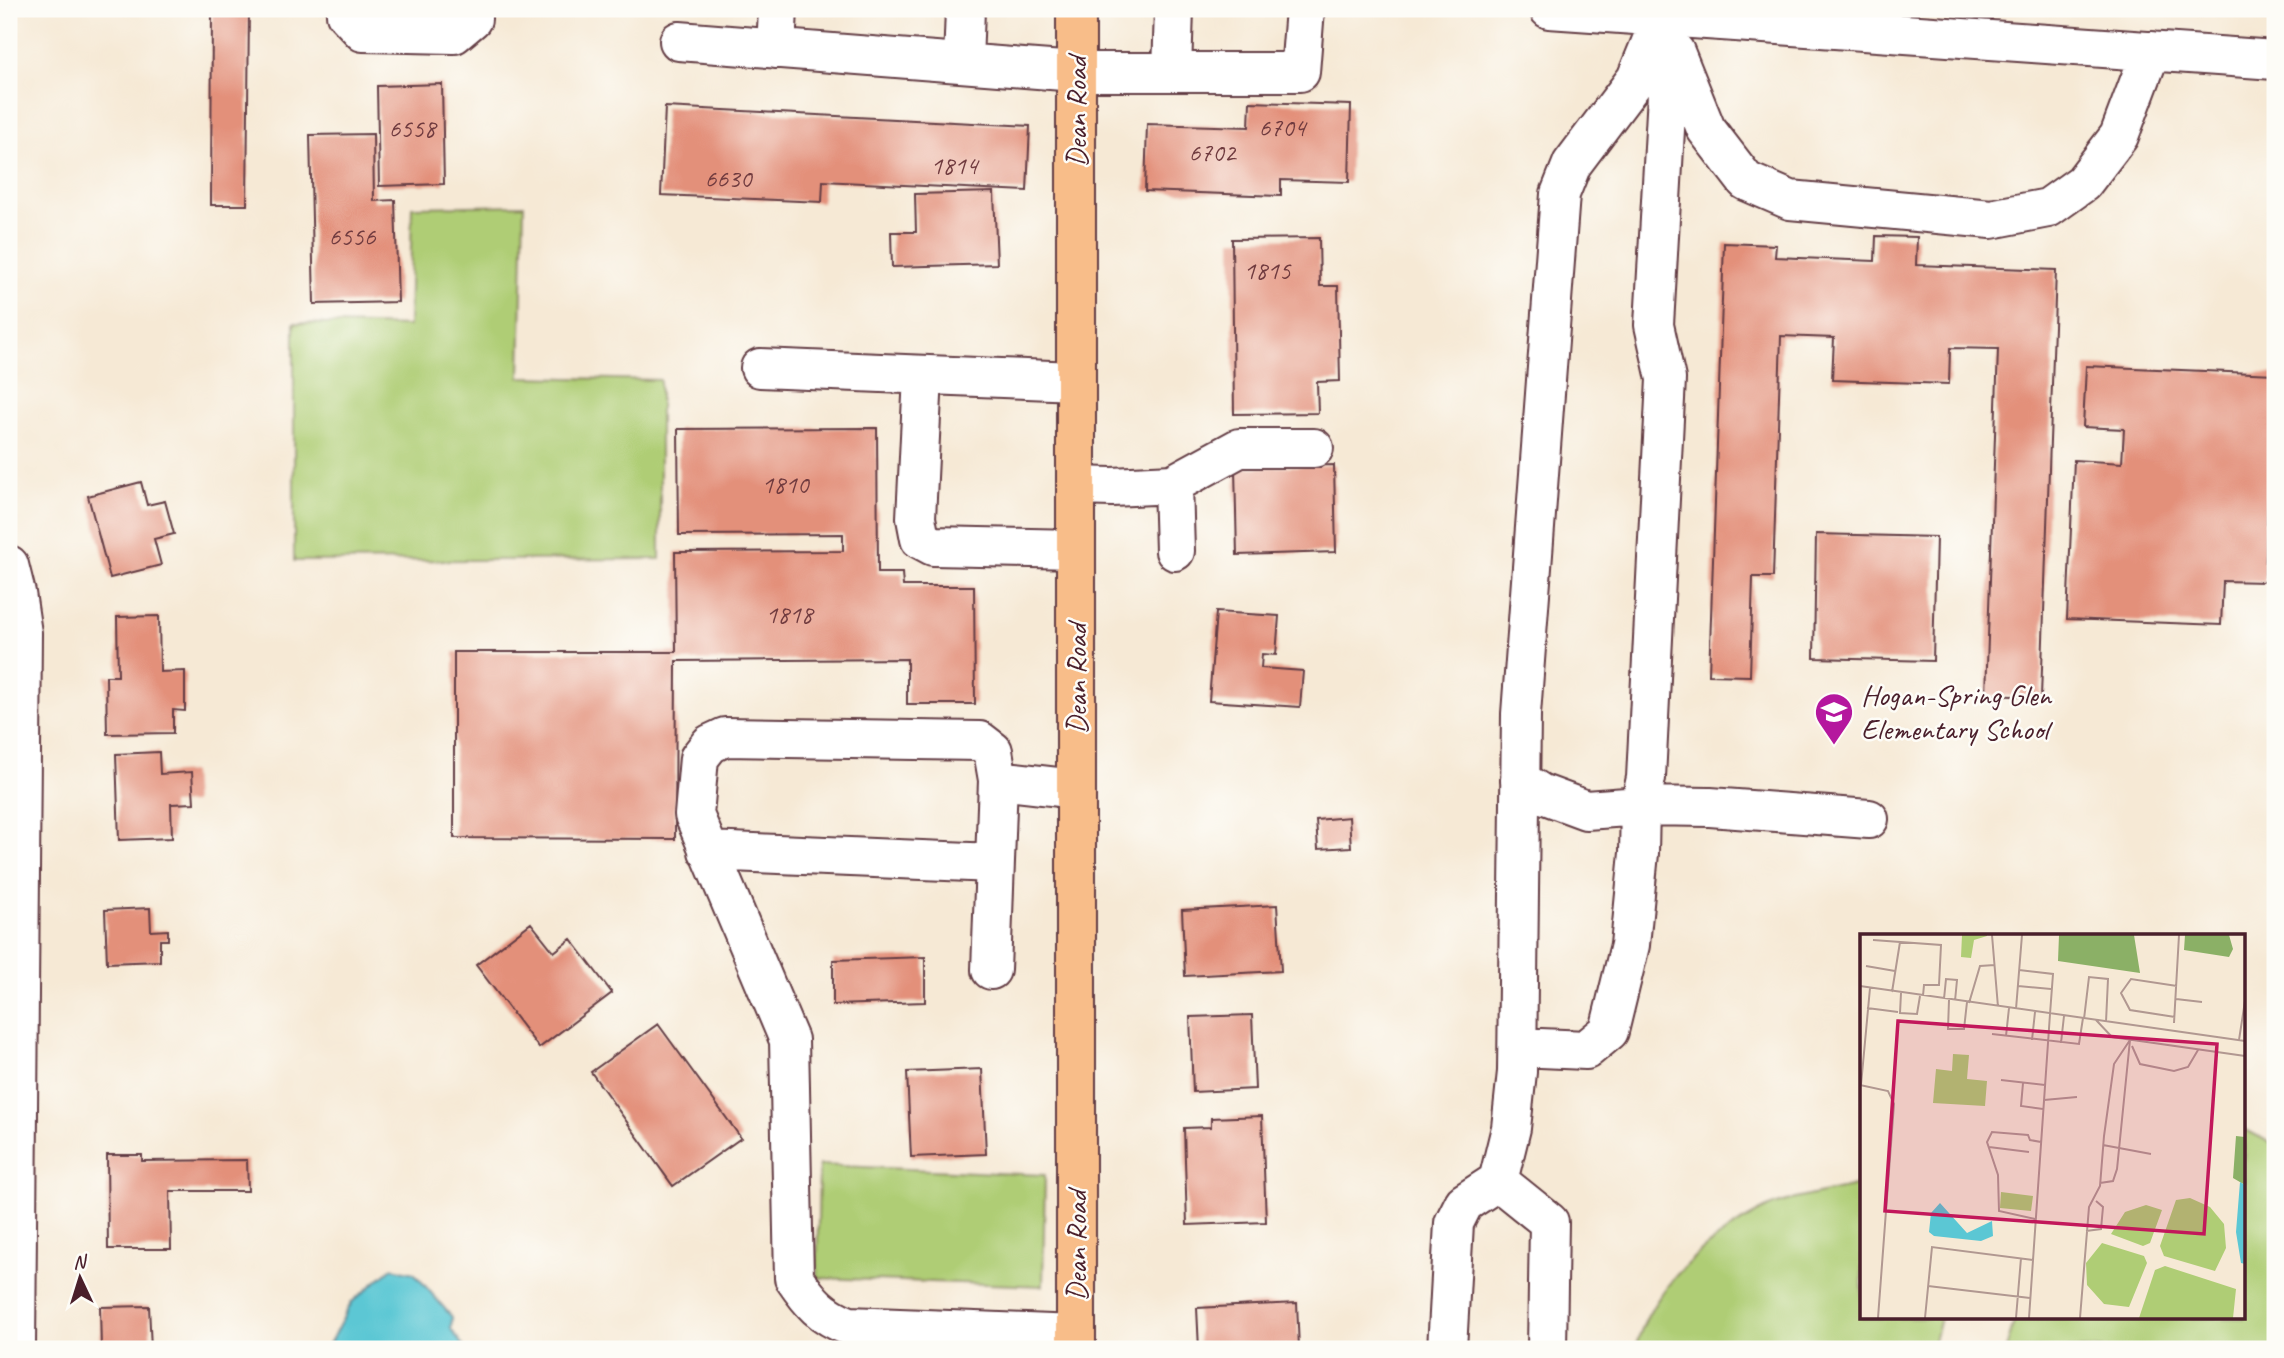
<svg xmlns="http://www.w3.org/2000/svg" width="2284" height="1358" font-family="Caveat,sans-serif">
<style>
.green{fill:#afcd75;stroke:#7c7650;stroke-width:2}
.water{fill:#5bc7d4;stroke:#527380;stroke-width:2}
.building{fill:#e3907a}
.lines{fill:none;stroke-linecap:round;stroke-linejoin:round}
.minor-casing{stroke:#643d44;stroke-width:42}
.major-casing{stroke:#643d44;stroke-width:42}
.minor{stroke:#fff;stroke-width:38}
.major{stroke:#f8bd89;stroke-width:38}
.labels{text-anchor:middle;stroke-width:5;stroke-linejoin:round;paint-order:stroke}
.number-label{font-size:26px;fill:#703b3f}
.street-label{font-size:30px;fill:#4a1f2b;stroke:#fdfcf7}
.poi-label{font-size:30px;fill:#4a1f2b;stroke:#fdfcf7;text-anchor:start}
.inset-road{fill:none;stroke:#b19891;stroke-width:2}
.view{fill:#c2185b;fill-opacity:0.15;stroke:#c2185b;stroke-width:3.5}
.inset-edge{fill:none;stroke:#4a1f2b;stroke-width:3.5}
</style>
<rect width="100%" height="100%" fill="#fdfcf7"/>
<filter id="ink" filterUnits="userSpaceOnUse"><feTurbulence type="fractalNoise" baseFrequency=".0143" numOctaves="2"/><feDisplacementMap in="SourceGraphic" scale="14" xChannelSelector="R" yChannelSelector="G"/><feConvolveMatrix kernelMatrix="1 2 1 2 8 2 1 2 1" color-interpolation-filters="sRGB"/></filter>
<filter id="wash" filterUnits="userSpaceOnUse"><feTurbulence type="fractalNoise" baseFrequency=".00686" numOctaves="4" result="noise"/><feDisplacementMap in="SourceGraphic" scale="28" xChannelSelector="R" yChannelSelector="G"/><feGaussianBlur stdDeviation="1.57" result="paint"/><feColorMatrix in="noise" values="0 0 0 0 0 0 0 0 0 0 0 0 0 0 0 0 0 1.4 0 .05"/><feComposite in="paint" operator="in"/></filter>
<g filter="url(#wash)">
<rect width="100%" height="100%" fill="#f6e9d5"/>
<path class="green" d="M 524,205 L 520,377 L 660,380 L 660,559 L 294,561 L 294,323 L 409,326 L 412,207 Z
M 2244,1129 L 2275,1145 L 2275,1349 L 2006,1349 L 2015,1318 L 2244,1318 Z
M 819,1165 L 1045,1175 L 1043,1286 L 817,1278 Z
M 1854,1186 L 1862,1187 L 1862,1318 L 1940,1318 L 1932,1349 L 1635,1349 C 1652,1285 1711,1235 1769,1207 C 1789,1198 1831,1192 1854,1186 Z"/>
<path class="water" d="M 392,1268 L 414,1273 L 452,1317 L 451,1329 L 465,1349 L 328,1349 L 329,1344 L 352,1302 Z"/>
<g id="blocks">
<path class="building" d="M 212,9 L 249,9 L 247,205 L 211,205 Z
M 442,84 L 444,184 L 379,186 L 377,86 Z
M 1250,102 L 1351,105 L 1349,182 L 1281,180 L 1281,196 L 1145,191 L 1147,124 L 1249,127 Z
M 665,107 L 1030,126 L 1027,191 L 823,181 L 822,202 L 661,195 Z
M 373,134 L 374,201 L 395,200 L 398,302 L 314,304 L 310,135 Z
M 994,192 L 997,264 L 892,267 L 891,232 L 916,232 L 915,194 Z
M 1876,236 L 1917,237 L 1916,265 L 2056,270 L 2041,697 L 1986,695 L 1998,349 L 1950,348 L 1949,384 L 1832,380 L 1834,338 L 1781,336 L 1773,577 L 1753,577 L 1750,676 L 1709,675 L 1724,243 L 1776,245 L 1775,257 L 1875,261 Z
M 1319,238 L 1320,286 L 1338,286 L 1340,381 L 1317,382 L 1318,413 L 1234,414 L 1232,239 Z
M 2086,366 L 2275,374 L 2275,496 L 2268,496 L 2265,582 L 2223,581 L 2221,625 L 2067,619 L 2074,460 L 2122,463 L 2124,429 L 2083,427 Z
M 877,428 L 878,573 L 902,573 L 903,586 L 974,586 L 975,704 L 907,704 L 907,659 L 676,661 L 675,839 L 454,838 L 454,652 L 676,652 L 675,552 L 843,551 L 843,534 L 679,535 L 678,429 Z
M 1334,465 L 1336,552 L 1237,555 L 1235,468 Z
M 141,482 L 147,505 L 165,501 L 174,534 L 154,539 L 161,565 L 110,578 L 88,496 Z
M 1816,534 L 1936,537 L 1933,661 L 1814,658 Z
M 1216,612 L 1279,616 L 1276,655 L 1262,654 L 1261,668 L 1303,671 L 1300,707 L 1209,701 Z
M 159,616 L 160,672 L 185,671 L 185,711 L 173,710 L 173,733 L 107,734 L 106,676 L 118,676 L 117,617 Z
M 159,752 L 160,774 L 192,772 L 194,803 L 171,804 L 172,838 L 119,840 L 116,754 Z
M 1349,817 L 1351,847 L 1318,849 L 1316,820 Z
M 1277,905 L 1281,971 L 1185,976 L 1182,910 Z
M 150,908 L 151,931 L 168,930 L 168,940 L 160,940 L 160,961 L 107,963 L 105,910 Z
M 531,923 L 554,952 L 571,939 L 612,993 L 539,1048 L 476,965 Z
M 925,957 L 925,1002 L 833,1005 L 833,960 Z
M 1252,1015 L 1255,1089 L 1193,1092 L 1190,1017 Z
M 658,1024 L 741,1138 L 673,1186 L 591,1072 Z
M 982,1069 L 986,1154 L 911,1157 L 907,1072 Z
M 1262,1116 L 1266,1222 L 1187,1225 L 1184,1128 L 1211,1127 L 1211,1118 Z
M 107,1155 L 142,1155 L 142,1161 L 247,1160 L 248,1191 L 170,1191 L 171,1249 L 108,1249 Z
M 1297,1303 L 1299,1349 L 1199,1349 L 1197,1308 Z
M 149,1306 L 151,1349 L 101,1349 L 100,1307 Z"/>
</g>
</g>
<g filter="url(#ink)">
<use href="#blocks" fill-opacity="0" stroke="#643d44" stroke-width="2"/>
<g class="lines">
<g class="minor-casing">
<path id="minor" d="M 346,9 L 346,14 L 363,32 L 454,34 L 472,19 L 472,9
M 1549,9 L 2275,60
M 679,41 L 1076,72 L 1300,72 L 1305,9
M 776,49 L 778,9
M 1675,52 L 1706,129 L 1746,181 L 1790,200 L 1991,219 L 2048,208 L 2083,183 L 2119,136 L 2151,51
M 963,63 L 965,9
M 1172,72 L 1174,9
M 760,368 L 1076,381
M 923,376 L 916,518 L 920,539 L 933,546 L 1076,549
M 1173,484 L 1175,551
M 1076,486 L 1112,487 L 1173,484 L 1239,448 L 1314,448
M 9,565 L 16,593 L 22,633 L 16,1349
M 998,780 L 1076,789
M 1520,780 L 1540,793 L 1586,810 L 1640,806 L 1710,807 L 1869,819
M 708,851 L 994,863
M 991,970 L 998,780 L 993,751 L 980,741 L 725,737 L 710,744 L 699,758 L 694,815 L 789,1040 L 794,1278 C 811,1303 821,1315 849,1326 L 1076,1335
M 1498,1181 L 1549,1222 L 1547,1349
M 1447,1349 L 1454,1223 L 1464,1203 L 1498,1181 L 1511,1128 L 1517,1072 L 1521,714 L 1560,194 L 1572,164 L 1636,79 L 1661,18 L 1667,94 L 1654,325 L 1666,379 L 1646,778 L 1640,806 L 1639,853 L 1630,945 L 1609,1031 L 1586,1050 L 1518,1047"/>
</g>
<g class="major-casing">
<path id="major" d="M 1076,9 L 1076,1349"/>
</g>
<use href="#minor" class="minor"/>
<use href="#major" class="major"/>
</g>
</g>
<defs>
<g id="school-pin" transform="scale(2.0125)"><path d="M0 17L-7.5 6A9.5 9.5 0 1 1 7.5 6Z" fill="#b5179e" stroke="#fdfcf7"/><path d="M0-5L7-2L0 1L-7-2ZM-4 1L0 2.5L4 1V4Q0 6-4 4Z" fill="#fff"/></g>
</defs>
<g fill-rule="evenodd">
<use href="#school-pin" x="1834" y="712"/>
</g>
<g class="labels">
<g class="number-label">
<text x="1282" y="136">6704</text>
<text x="412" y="137">6558</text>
<text x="1212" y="161">6702</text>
<text x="954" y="174">1814</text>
<text x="728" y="187">6630</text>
<text x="352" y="245">6556</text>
<text x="1267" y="279">1815</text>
<text x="785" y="493">1810</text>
<text x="789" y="623">1818</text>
</g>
<g class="street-label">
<text transform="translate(1076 112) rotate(-90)" y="10">Dean Road</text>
<text transform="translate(1076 679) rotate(-90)" y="10">Dean Road</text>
<text transform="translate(1076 1246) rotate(-90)" y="10">Dean Road</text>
</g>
<g class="poi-label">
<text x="1861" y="705">Hogan-Spring Glen<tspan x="1861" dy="34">Elementary School</tspan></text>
</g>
</g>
<g transform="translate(1860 934)">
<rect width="385" height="385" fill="#f6e9d5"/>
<path d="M 102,1 L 127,1 L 127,2 L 114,6 L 111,24 L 101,23 ZM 93,120 L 109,121 L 107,145 L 127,147 L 125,172 L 73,169 L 76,135 L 92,137 ZM 141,258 L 173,262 L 171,277 L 140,274 ZM 330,264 L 350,273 L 364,290 L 366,314 L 355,337 L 304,322 L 300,312 L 316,266 ZM 286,271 L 302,276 L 290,309 L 283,312 L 251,300 L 265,278 ZM 242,309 L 284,322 L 287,329 L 269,373 L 244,370 L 227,351 L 226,329 ZM 305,332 L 376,355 L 373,384 L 279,384 L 295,336 Z" fill="#afcd75"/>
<path d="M 199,1 L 274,1 L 280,39 L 198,27 ZM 325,1 L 369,1 L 373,15 L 369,23 L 324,16 ZM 376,202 L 385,203 L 385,251 L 373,244 Z" fill="#8bb066"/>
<path d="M 380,248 L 385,251 L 385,330 L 381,329 L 376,298 ZM 80,269 L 107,299 L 132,287 L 133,302 L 121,307 L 74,302 L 69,298 L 71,279 Z" fill="#5bc7d4"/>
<path class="inset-road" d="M 132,1 L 138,73M 13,6 L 81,11 L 79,51 L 64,51 L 63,62M 6,32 L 35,37M 159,36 L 193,40 L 190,80M 0,52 L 385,107M 158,52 L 191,55M 32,58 L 40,8M 41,59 L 40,79 L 57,80 L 60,62M 84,65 L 86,45 L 97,46 L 95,67M 316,65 L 342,68M 89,66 L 88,95 L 104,95 L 107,68M 109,69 L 120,32 L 135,31M 7,74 L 38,78M 156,75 L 162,1M 315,83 L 270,76 L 261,59 L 271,45 L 317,52M 224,85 L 229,43 L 248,45 L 246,88M 236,86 L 252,103 L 385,122M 314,89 L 319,1M 132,100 L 219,110 L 223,84M 146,102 L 149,74M 172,106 L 175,78M 379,106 L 385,67M 201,109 L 204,82M 272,112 L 280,130 L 314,137 L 328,133 L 338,116M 141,146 L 185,151M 163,149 L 161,172 L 183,175M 0,151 L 28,157 L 34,170 L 18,384M 1,151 L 10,54M 184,166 L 217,163M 243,211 L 291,220M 129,213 L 169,218M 175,285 L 139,277 L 138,241 L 127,208 L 132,198 L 168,201 L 170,206 L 181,208M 226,297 L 241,295 L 243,273 L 236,267M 68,352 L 170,364M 65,384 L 72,313 L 173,326M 156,384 L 161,324M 169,384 L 190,80M 220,384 L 229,273 L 240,252 L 244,202 L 254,130 L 270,106 L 257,235 L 253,247 L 240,249"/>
<path class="view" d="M 38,87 L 357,110 L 344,300 L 25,277 Z"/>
<rect width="385" height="385" class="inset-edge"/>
</g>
<rect width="2284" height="1358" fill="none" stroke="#fdfcf7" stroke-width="35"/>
<g transform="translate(80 1278) rotate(356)" stroke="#fdfcf7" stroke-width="5" paint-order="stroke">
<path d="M0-5L12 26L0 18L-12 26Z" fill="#4a1f2b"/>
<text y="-10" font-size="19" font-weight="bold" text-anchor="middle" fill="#4a1f2b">N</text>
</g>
</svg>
